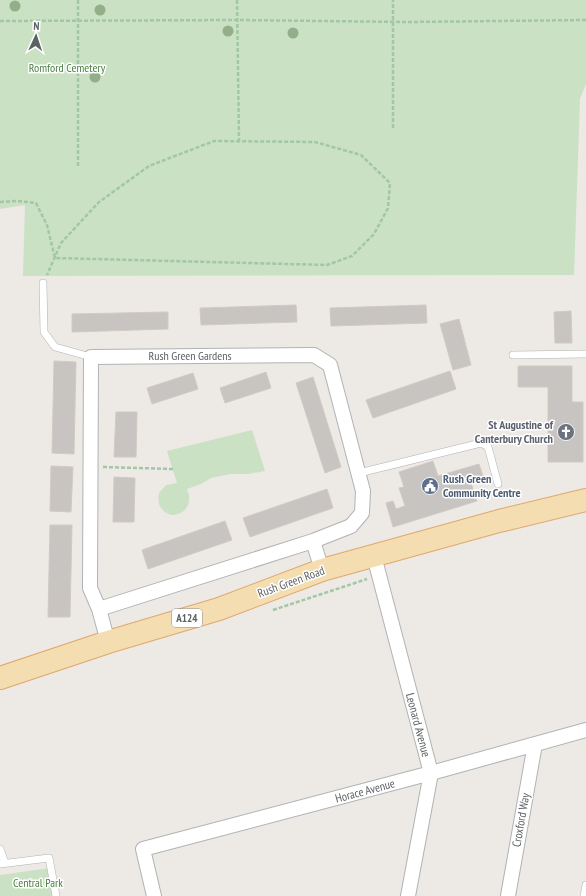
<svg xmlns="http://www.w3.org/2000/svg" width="586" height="896" font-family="'PT Sans Narrow',sans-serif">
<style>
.green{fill:#cae1c4}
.building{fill:#c8c4c1;stroke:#d1cac4}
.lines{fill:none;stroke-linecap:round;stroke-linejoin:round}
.service-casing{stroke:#b0b3b5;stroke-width:8}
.minor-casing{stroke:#b0b3b5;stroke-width:16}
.primary-casing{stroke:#e0a86b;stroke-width:24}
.path{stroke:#a1c7a5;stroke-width:2.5;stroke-dasharray:4 2;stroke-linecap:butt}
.service{stroke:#fff;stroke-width:7}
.minor{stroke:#fff;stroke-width:14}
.primary{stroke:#f5ddb2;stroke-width:22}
.tree{fill:#93af8a}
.labels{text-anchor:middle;stroke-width:3;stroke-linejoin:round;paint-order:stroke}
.shield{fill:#fff;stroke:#8d9092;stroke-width:1}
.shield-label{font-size:11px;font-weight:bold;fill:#5c6163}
.park-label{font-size:12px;fill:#497f3f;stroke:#fff}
.street-label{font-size:12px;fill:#5c6163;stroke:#fff}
.worship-label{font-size:12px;font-weight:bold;fill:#5b616d;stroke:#fff;text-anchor:end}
.service-label{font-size:12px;font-weight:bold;fill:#4e5e75;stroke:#fff;text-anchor:start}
</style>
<rect width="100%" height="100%" fill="#ede9e5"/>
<path class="green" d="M 0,0 L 586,0 L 586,84 L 580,99 L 574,275 L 23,276 L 25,205 L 0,209 Z
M 252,430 L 265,471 L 248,474 L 231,474 L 211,478 L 201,484 L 187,489 C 193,503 186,515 171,515 C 160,511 157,504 159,493 L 166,485 L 177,483 L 167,451 Z
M 50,868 L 54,896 L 0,896 L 0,875 Z"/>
<path class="building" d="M 296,305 L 297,322 L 201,325 L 200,308 Z
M 426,305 L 427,323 L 331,326 L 330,308 Z
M 571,311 L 572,343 L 555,343 L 554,312 Z
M 168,312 L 168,329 L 72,332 L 72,314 Z
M 459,319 L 471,365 L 453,370 L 440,324 Z
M 54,361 L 76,362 L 74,454 L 52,453 Z
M 518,366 L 572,366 L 572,402 L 583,402 L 583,462 L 548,462 L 548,387 L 518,387 Z
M 450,371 L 456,389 L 373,418 L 366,400 Z
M 266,372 L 271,388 L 225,403 L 220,388 Z
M 193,373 L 198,389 L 152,404 L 147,388 Z
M 313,377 L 341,467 L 325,473 L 296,383 Z
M 116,412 L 137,412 L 136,457 L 114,457 Z
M 433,461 L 438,476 L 479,464 L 483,476 L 470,480 L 477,501 L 393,527 L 386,503 L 393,501 L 396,509 L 405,506 L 399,488 L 404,487 L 399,472 Z
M 51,466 L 73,467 L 71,512 L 50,511 Z
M 114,477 L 135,478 L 134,522 L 113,522 Z
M 327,489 L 333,508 L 250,537 L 243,518 Z
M 225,521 L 232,540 L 148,569 L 142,550 Z
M 50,525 L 72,525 L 70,617 L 48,617 Z"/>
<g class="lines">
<g class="service-casing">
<path id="service" d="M 43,283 L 44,332 L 55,347 L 91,357
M 513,355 L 586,354
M 359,473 L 481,443 L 488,447 L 498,484
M 0,849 L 5,863
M 0,864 L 49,858 L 56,896
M 584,896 L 586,885"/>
</g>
<g class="minor-casing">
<path id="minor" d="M 313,541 L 322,570
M 374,556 L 431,773 L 408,896
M 99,609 L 313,541 L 351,526 L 362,513 L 363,491 L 330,365 L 314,355 L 91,357 L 90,588 L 99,609 L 108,642
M 154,896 L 143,849 L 431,773 L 586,730
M 508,896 L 535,744"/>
</g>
<g class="primary-casing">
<path id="primary" d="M 0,678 L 108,642 L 219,609 L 322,570 L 499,521 L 586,500"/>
</g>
<path class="path" d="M 237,0 L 239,141
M 0,21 L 237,20 L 407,22 L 586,20
M 393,128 L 393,0
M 78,166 L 78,0
M 0,202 L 18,201 L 36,203 L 47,225 L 55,258 L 327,265 L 352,256 L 374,234 L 388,208 L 390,183 L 361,155 L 315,142 L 214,141 L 149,166 L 99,202 L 61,243 L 47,275
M 103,467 L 173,469
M 273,610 L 367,579"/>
<use href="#service" class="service"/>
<use href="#minor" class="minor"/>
<use href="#primary" class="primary"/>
</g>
<g class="tree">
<circle cx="15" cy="6" r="5.5"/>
<circle cx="100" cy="10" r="5.5"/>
<circle cx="228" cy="31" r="5.5"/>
<circle cx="293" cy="33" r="5.5"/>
<circle cx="95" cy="77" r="5.5"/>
</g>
<defs>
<g id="church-disc" transform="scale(0.9)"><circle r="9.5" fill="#6b7280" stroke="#fff"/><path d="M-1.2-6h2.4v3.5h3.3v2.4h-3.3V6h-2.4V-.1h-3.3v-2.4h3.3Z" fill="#fff"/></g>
<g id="civic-disc" transform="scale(0.9)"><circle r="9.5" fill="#5c6f8a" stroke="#fff"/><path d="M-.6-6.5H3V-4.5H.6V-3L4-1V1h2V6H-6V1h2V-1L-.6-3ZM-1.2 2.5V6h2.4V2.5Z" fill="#fff"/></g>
</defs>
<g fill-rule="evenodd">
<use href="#church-disc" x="566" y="432"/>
<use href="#civic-disc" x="430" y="486"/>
</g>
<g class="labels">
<rect class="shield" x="172" y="609" width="30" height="18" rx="3"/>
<g class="shield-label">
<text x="187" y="622">A124</text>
</g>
<g class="park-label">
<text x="67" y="72">Romford Cemetery</text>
<text x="38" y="887">Central Park</text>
</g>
<g class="street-label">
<text x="190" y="360">Rush Green Gardens</text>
<text transform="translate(291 582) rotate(-20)" y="4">Rush Green Road</text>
<text transform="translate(418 725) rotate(75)" y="4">Leonard Avenue</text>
<text transform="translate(365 791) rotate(-15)" y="4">Horace Avenue</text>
<text transform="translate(521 820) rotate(-80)" y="4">Croxford Way</text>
</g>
<g class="worship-label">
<text x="553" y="429">St Augustine of<tspan x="553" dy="14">Canterbury Church</tspan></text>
</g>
<g class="service-label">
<text x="443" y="483">Rush Green<tspan x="443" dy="14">Community Centre</tspan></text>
</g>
</g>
<g transform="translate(36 36) rotate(3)" stroke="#ffffff" stroke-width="3" paint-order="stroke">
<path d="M0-3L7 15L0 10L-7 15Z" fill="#5c6163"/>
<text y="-6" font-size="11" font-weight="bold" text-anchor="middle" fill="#5c6163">N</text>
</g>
</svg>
